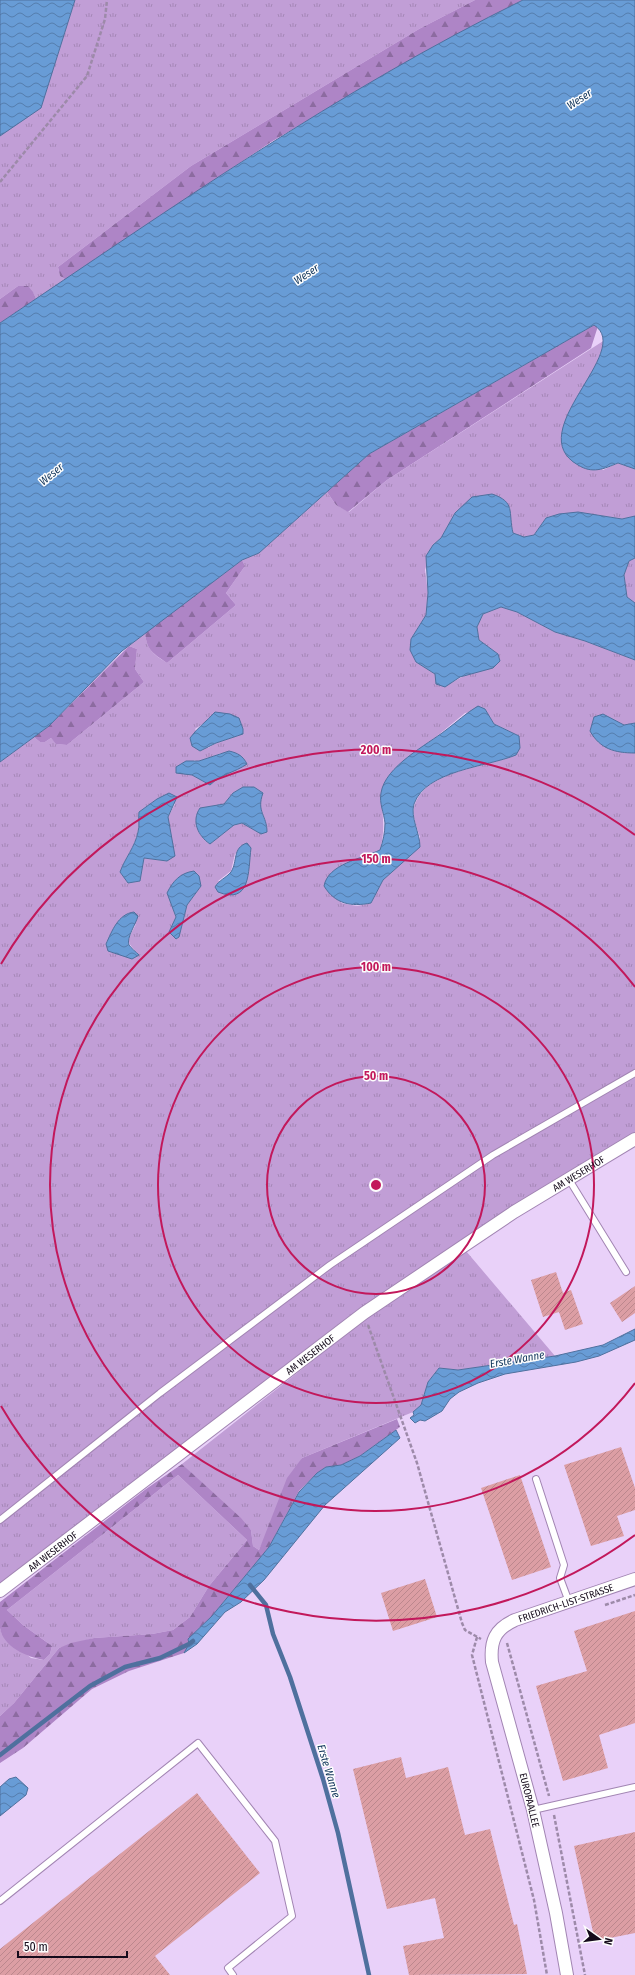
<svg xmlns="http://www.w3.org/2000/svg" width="635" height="1975" font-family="'Fira Sans Condensed',sans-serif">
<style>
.grass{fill:url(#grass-tufts);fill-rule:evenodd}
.forest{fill:url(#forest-firs)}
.water{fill:url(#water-waves);stroke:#4f709e}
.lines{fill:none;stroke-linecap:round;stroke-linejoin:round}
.stream{stroke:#4f709e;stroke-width:4.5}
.building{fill:url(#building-hatch)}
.lane-casing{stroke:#a285b3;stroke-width:8}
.street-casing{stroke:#a285b3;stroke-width:14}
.path{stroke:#9d8aa9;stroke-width:2.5;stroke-dasharray:4 2;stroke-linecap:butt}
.lane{stroke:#fff;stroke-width:6}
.street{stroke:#fff;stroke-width:12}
.ring{fill:none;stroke:#c2185b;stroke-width:2}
.labels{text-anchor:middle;stroke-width:3;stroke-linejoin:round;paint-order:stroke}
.street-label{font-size:10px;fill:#150b1b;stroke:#fdfdfd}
.water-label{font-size:11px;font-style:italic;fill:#0e3359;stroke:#fdfdfd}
.centre{fill:#c2185b;stroke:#fdfdfd;stroke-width:2}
.ring-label{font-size:12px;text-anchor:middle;font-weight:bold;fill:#c2185b;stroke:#fdfdfd;stroke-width:3;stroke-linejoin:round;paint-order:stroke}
</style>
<defs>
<pattern id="grass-tufts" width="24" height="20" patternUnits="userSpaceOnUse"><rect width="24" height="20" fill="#c19ed6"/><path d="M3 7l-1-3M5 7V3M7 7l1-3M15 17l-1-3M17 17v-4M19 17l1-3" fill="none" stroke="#a587b7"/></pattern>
<pattern id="forest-firs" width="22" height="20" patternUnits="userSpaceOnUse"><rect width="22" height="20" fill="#ae85c6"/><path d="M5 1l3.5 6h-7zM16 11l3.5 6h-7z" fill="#8c6ba0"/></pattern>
<pattern id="water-waves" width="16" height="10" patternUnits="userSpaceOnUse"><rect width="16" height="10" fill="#689cd6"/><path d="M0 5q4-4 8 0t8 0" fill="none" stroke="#547dad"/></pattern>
<pattern id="building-hatch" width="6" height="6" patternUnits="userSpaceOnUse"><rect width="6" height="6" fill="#dc9ea4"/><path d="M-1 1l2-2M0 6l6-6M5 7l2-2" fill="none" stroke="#bc878d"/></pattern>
</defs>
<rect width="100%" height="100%" fill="#e9d1f9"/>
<path class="grass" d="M 75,0 L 475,0 L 419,29 L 191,166 L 58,267 L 60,276 L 66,280 L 36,299 L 33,293 L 18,286 L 0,299 L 0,136 L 57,57 Z
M 611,336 C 622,360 605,374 593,391 C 583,404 574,419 565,433 L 603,470 L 618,463 L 635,469 L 635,516 L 622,519 L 597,515 L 546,518 L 534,535 L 524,537 L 513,533 L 510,519 L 510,507 L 455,513 L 441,538 L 433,545 L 425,570 L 428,593 L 426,615 L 411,639 L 416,662 L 435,674 L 445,687 C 462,675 482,669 500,661 L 498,654 L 479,640 L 477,627 L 483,614 L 501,607 L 517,612 L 555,632 L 585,641 L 635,660 L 635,723 L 624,725 L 622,753 L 635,753 L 635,1133 L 357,1310 L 0,1585 L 0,762 L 34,737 L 40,742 L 45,742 L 51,738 L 57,744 L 67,745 L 144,682 L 135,669 L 137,649 L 129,646 L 145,633 C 147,650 153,654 167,663 L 236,605 L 226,593 L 245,566 L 242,560 L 259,553 L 327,492 L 336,505 L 349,512 L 387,480 ZM 485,709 L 494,724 L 519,736 L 516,755 C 486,768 428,769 415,804 C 411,814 417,828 420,837 L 413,853 L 383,880 L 371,903 L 357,906 L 341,903 L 358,860 L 380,850 C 386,828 382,814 381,792 L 431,741 L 465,713 ZM 215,712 L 243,734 L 216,743 L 208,748 L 195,729 L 207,721 ZM 221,753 L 239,769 L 226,773 L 210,785 L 192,775 L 194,760 L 199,762 ZM 243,787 L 259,804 L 267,827 L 261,834 L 242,823 L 234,825 L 210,844 C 195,835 197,824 200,808 L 224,804 L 233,793 ZM 157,799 L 175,804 L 168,817 L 166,861 L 144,858 L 140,881 L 128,883 L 120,872 C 125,858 135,847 138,831 C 140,826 138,818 139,812 ZM 251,848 L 245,885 L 218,881 L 231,871 L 235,854 ZM 201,886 L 187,905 L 179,937 L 176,939 L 169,932 L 176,917 L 173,909 ZM 136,924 C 127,942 125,940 139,955 L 106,944 Z
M 635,558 L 635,603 L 627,597 L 624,575 L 629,561 Z
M 466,1251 L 555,1356 L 458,1370 L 439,1368 L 428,1382 L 421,1405 L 413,1412 L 302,1458 L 259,1550 L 253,1546 L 251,1530 L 182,1464 L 363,1321 Z
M 178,1475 L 247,1540 L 209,1586 L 190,1617 L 173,1630 L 152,1634 L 94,1638 L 59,1648 L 14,1703 L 0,1716 L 0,1628 L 2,1634 L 31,1658 L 44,1660 L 50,1654 L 52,1646 L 23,1625 L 7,1610 Z"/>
<path class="forest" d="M 475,0 L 523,0 L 407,62 L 271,142 L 66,280 L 60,276 L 58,267 L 191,166 L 419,29 Z
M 18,286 L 28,286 L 33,292 L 36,299 L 0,323 L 0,299 Z
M 594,325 L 598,326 L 591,348 L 387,480 L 348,512 L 336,505 L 327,492 L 369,454 Z
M 242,560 L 245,566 L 226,593 L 236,605 L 167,663 C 153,653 147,651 145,633 Z
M 129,646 L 137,649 L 135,669 L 144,682 L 67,745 L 56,744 L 51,738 L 45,742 L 40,742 L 34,737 L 49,726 Z
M 397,1419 L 400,1427 L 360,1456 L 341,1465 L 326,1467 L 317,1473 L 299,1491 L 269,1547 L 212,1616 L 188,1639 L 189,1644 L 184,1653 L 129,1671 L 92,1689 L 23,1748 L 0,1763 L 0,1716 L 14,1703 L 59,1648 L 71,1643 L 94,1638 L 152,1634 L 173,1630 L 190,1617 L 209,1586 L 247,1540 L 178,1475 L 7,1610 L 23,1625 L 52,1646 L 50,1654 L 44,1660 C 27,1657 3,1647 0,1628 C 0,1619 0,1610 0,1602 L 146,1489 L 182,1464 L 241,1518 L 251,1530 L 253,1546 L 259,1550 L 287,1478 L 302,1458 Z"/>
<path class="water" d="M 0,0 L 75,0 L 41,108 L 0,136 Z
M 523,0 L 635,0 L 635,469 L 618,463 C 604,469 592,474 578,465 C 520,432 635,351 594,325 L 369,454 L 259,553 L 242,560 L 122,651 L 49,726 L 0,762 L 0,323 C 170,209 339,90 523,0 Z
M 492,494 C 516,502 508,512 513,533 L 524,537 L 534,535 L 546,518 L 559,514 L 578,512 L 622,519 L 635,516 L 635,558 L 629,561 L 624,575 L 627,597 L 635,603 L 635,660 L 585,641 L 555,632 L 517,612 L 501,607 L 483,614 L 477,627 L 479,640 L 498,654 L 500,661 L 493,668 L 460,677 L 445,687 L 436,684 L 435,674 L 416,662 L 410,650 L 411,639 L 426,615 L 428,593 L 426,556 L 433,545 L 441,538 L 455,513 L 472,497 Z
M 478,706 L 485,709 L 494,724 L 519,736 L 520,748 L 516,755 C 487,767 426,770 414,804 C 410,817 420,833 420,847 L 383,880 L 371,903 C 351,907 335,904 324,886 C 328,864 361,859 380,850 C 383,841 385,833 385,823 C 384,813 379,803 381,793 C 385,766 427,745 446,730 C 457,722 466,713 478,706 Z
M 215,712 L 230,714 L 239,718 L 243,729 L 243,734 L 216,743 L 200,751 L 192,746 L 190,738 C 197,728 207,721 215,712 Z
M 603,714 L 624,725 L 635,723 L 635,753 C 615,753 600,749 590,731 L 594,717 Z
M 229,751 C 238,753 243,756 247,764 C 234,773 223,773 210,785 L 192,775 L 176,773 L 176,767 L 186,761 L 199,761 Z
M 243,787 L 254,787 L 263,793 C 256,812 267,815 267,832 L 261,834 L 242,823 L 234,825 L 210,844 C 198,836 191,821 200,808 L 224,804 L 233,793 Z
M 169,793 L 177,797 L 168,817 L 175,856 L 167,861 L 144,858 L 140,881 L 128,883 L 120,872 C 125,858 135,847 138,832 C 140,826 138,818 139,812 L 157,799 Z
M 247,843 L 251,848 C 248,872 251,905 218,892 L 215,887 C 219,880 226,878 231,872 C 238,861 232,848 247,843 Z
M 194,871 L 199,876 L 201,886 L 187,905 L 179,937 L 176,939 L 169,932 L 176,917 L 167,893 C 173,881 180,873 194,871 Z
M 134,912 L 138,916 C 136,924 126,938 129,945 C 131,948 136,952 139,955 L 132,959 L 108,951 L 106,944 C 112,931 118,914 134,912 Z
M 635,1329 L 635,1340 L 599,1356 L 576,1362 L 505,1374 L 478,1383 L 459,1392 L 450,1399 L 442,1411 L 425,1421 L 420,1420 L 415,1423 L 410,1418 L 414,1415 L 413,1412 L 421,1405 L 428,1382 L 439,1368 L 458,1370 L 555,1356 L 603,1345 Z
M 396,1430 L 400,1438 L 325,1505 L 264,1580 L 241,1602 L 225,1612 L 197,1644 L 184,1653 L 189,1644 L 188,1639 L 212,1616 L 269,1547 L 299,1492 L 317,1473 L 326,1467 L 341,1465 L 360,1456 Z
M 16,1777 L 28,1788 L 26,1795 L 0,1816 L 0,1787 L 9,1779 Z"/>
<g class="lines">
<path class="stream" d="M 250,1585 L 266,1605 L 273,1634 L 290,1677 L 323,1779 L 338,1833 L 369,1975
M 0,1755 L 90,1686 L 125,1667 L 160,1658 L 189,1644 L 193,1641"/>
</g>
<path class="building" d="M 556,1272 L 563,1293 L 571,1290 L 583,1324 L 565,1330 L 559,1312 L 543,1317 L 531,1280 Z
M 635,1286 L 635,1313 L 622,1322 L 610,1303 Z
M 621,1447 L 635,1488 L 635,1510 L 617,1516 L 624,1536 L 591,1546 L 564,1465 Z
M 520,1475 L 551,1567 L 512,1580 L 481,1488 Z
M 425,1579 L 437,1617 L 393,1631 L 381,1593 Z
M 635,1611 L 635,1723 L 599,1735 L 608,1768 L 563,1781 L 536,1686 L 587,1671 L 574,1631 Z
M 401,1757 L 406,1778 L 448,1767 L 465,1835 L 490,1829 L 514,1925 L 517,1924 L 527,1974 L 409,1975 L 403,1946 L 444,1938 L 435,1898 L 387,1909 L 353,1769 Z
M 197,1793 L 260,1873 L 155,1956 L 170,1975 L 0,1975 L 0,1949 Z
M 635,1832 L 635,1933 L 595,1941 L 574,1846 Z"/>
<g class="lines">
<g class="lane-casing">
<path id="lane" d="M 568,1178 L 626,1272
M 536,1479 L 564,1565 L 560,1578 L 569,1602
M 0,1520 L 160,1393 L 330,1265 L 493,1155 L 635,1073
M 533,1810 L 635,1787
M 0,1901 L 198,1743 L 275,1841 L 292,1916 L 228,1968 L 233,1975"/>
</g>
<g class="street-casing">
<g id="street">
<path id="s1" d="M 0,1591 L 364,1313 L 514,1212 L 635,1139"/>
<path id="s2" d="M 567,1975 L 556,1913 L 533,1810 L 492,1662 C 490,1641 495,1629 515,1620 L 635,1579"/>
</g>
</g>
<path class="path" d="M 0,182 L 87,76 L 105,19 L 107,0
M 368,1325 L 417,1463 L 462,1623 L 465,1630 L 481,1639
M 605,1605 L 635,1595
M 477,1637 L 472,1655 L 534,1900 L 547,1975
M 507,1643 L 549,1796
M 554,1815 L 585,1975"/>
<use href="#lane" class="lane"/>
<use href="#street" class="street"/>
</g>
<g class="ring">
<circle cx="376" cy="1185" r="109"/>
<circle cx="376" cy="1185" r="218"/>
<path d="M635 1383A326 326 0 1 1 635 987"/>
<path d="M635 1535A435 435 0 0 1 1 1406M1 964A435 435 0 0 1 635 835"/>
</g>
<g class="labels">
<g class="street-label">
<text dy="4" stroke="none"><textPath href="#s1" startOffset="714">AM WESERHOF</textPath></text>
<text dy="4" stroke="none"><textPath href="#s1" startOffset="390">AM WESERHOF</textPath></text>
<text dy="4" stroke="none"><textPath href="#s1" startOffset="66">AM WESERHOF</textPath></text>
<text dy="4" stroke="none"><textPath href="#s2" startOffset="428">FRIEDRICH-LIST-STRASSE</textPath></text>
<text transform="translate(530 1800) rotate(76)" y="4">EUROPAALLEE</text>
</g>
<g class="water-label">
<text transform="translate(579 99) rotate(-33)" y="4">Weser</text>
<text transform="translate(306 274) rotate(-33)" y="4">Weser</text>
<text transform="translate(51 474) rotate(-40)" y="4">Weser</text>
<text transform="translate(517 1359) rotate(-10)" y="4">Erste Wanne</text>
<text transform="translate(329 1771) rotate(73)" y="4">Erste Wanne</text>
</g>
</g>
<circle cx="376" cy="1185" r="6" class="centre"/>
<g class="ring-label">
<text x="376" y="754">200 m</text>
<text x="376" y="863">150 m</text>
<text x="376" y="971">100 m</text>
<text x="376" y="1080">50 m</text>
</g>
<g transform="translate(599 1939) rotate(104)" stroke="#fdfdfd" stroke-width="3" paint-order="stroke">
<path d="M0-3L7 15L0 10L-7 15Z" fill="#150b1b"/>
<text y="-6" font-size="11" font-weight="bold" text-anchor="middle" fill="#150b1b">N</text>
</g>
<path d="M18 1951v6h109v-6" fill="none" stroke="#150b1b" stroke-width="2"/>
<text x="24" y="1951" font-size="12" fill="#150b1b" stroke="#fdfdfd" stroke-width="3" paint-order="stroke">50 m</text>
</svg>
